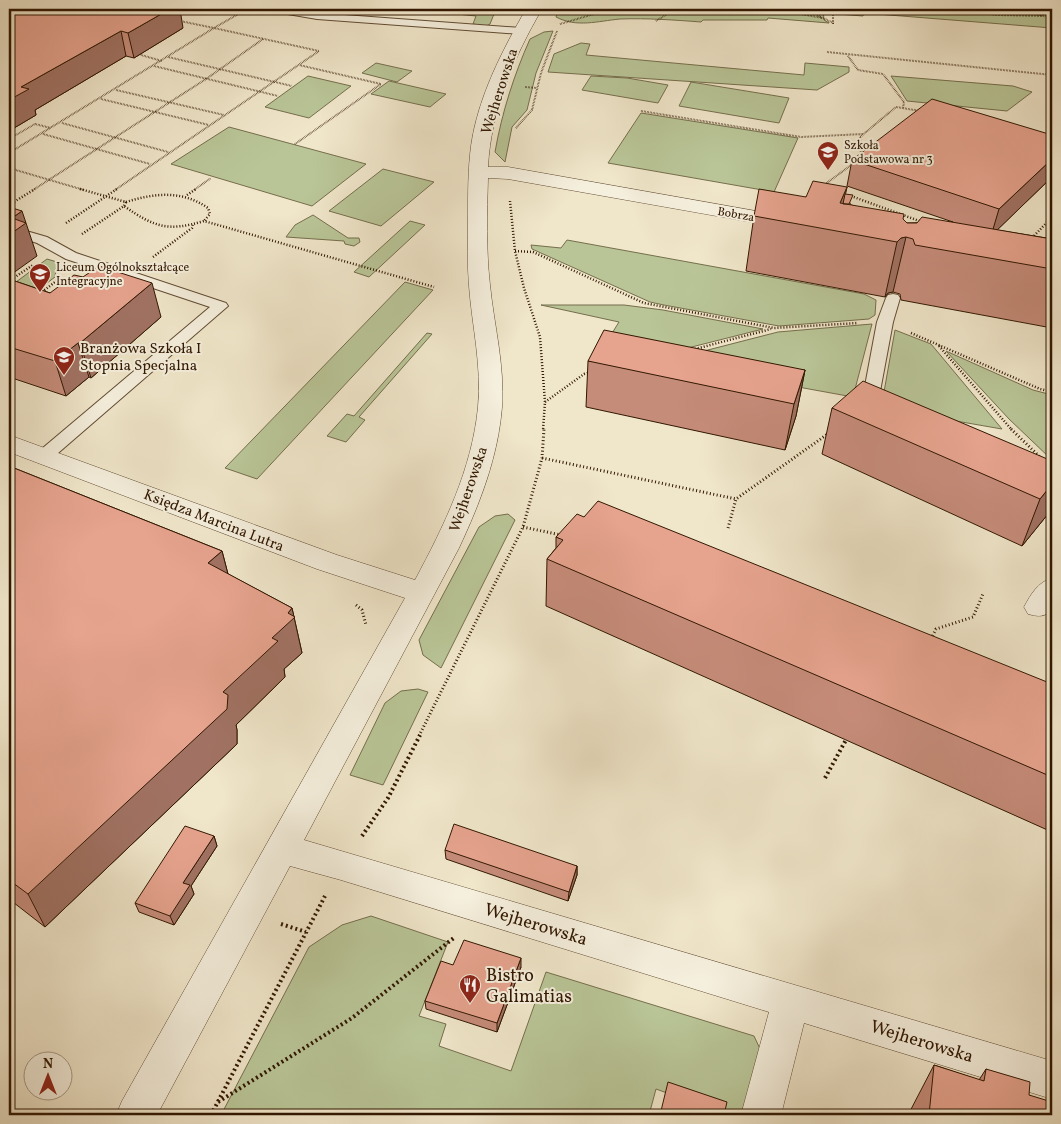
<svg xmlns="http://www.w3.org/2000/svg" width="1061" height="1124" font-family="Vollkorn,serif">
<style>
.green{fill:#b9c597;stroke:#756e4c}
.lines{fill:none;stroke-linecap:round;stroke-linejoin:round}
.service-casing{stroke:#614b33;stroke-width:2}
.minor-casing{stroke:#614b33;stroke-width:1}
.path-far3{stroke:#311701;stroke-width:2;stroke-dasharray:0.5 1;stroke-linecap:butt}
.path-far2{stroke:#311701;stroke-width:2.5;stroke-dasharray:1 2;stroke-linecap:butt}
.path-far1{stroke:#311701;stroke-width:3;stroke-dasharray:1 2.5;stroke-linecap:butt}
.path{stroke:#311701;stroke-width:4;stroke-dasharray:2 3;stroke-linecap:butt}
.service{fill:#f5efdd;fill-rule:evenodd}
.minor{fill:#f5efdd;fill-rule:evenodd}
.wall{fill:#c68c7a;stroke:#311701}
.shaded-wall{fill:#a17263;stroke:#311701}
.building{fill:#e6a38e;stroke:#311701}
.labels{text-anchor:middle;stroke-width:4;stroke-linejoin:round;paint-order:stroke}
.far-poi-label{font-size:12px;fill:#311701;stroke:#f5efdd;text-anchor:start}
.far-street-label{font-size:12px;fill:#311701;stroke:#f5efdd}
.street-label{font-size:15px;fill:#311701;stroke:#f5efdd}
.poi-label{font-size:15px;fill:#311701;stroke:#f5efdd;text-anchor:start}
.near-street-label{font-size:18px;fill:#311701;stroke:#f5efdd}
.near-poi-label{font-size:18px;fill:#311701;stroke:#f5efdd;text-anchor:start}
</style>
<rect width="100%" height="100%" fill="#f0e6ca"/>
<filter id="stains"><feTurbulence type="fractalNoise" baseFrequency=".004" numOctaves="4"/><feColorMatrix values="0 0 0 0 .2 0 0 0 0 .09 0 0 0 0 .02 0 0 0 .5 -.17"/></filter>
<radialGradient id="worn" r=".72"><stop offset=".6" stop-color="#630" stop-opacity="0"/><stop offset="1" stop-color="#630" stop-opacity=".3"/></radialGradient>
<path class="green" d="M 410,9 L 477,14 L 480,9 L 496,9 L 490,24 L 486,26 L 473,24 L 476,16 Z
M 558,9 L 823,9 L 824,20 L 829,23 L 768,18 L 767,20 L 703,20 L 701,22 C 675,20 647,18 620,19 C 598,21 577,28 556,17 Z
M 837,9 L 1043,9 L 1052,10 L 1052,28 L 864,13 L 863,16 L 838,14 Z
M 553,31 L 536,73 L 527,110 L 512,127 L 505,162 L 495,152 C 502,112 514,75 530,39 L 544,32 Z
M 581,43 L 590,44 L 586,55 L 804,75 L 805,63 L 849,67 L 849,72 L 817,90 L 548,72 L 554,54 Z
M 376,63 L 412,71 L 397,82 L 362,73 Z
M 308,76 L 351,86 L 309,118 L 265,107 Z
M 591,76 L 627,78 L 668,85 L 658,103 L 582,90 Z
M 891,76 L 1013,86 L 1032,92 L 1007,111 L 907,101 Z
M 389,81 L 446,94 L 430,107 L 371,94 Z
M 691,82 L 789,98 L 779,123 L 679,106 Z
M 641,113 L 798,138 L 774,192 L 608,163 Z
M 229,127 L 366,164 L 312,206 L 171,164 Z
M 383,169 L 434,182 L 381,226 L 329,211 Z
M 313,215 L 348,238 L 359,238 L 360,242 L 354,246 L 345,244 L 344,241 L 286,237 L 295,225 Z
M 410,221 L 425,225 L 369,277 L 354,272 Z
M 567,240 L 864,294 L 876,300 L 875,315 L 869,319 L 779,326 L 664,305 L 650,302 L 532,249 L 531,245 L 561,248 Z
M 47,259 L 57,262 L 55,277 L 35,292 L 12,285 Z
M 405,282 L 433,290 L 257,479 L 225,468 Z
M 541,305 L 624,305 L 663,310 L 763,329 L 644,359 L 601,351 L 619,322 Z
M 872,324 L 853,397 L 661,362 L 778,332 Z
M 895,330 L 931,344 L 1002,429 L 904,412 L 884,392 Z
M 427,333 L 432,334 L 359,417 L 365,420 L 346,442 L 327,436 L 347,414 L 354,416 Z
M 946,351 L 1033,390 L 1052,395 L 1052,460 L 1009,419 Z
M 508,514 L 515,520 L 441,668 L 423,655 L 419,640 L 479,527 L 495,516 Z
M 418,689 L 428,692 L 383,785 L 350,775 L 385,703 L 401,691 Z
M 371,916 L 448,942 L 419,1016 L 446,1024 L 439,1046 L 511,1071 L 546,972 L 754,1036 L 761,1051 L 741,1115 L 727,1115 L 656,1089 L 649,1115 L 221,1115 L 309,947 L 342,925 Z"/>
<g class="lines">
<g class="service-casing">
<path id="service" d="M 271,9 L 293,9 L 317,13 L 521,28 L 526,31 L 521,34 L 317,19 L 276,12 Z
M 9,226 L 47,237 L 76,253 L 226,303 L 228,306 L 50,460 L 44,462 L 38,460 L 35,456 L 38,452 L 210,307 L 66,259 L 37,243 L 9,234 Z
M 893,294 L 898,295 L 900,298 L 893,322 L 878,402 L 876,406 L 864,406 L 862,402 L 877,322 L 886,298 L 888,295 Z"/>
</g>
<g class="minor-casing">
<path id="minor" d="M 526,9 L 542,9 C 514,57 491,110 488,167 L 508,167 L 790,217 L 797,219 L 800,223 L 797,227 L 790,229 L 508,179 L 488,178 C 487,213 486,250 490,285 C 494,325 505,366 502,407 C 498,457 480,503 459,548 L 304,840 L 1052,1061 L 1052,1099 L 804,1023 L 781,1115 L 741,1115 L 769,1012 L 341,880 L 290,866 L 157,1115 L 116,1115 L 122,1101 L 405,598 L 317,569 L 9,452 L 9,435 L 337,555 L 415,580 C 444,526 472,469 478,407 C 482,366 472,326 469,286 C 467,263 468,240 468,217 C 468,193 468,169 471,146 C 478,97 502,51 526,9 Z
M 1052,578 C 1053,598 1058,623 1028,614 L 1024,607 C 1031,594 1038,582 1052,578 Z"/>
</g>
<path class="path-far3" d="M 773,9 L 823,18 L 833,23 L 833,9
M 809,9 L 822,18
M 961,9 L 996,15 L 1043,16
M 984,9 L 1023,11 L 1052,18
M 180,21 L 214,28 L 247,9
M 656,21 L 675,9
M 560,24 L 611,9
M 827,52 L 1052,75
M 141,55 L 162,61
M 848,56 L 858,70 L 883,74 L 904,102 L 903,108
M 168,57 L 292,86
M 154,66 L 278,96
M 525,87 L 537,88
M 116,90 L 224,115
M 101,99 L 209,125
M 641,111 L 801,137 L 863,134
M 62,123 L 168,152
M 516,128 L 532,110 L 541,73 L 557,31
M 43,134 L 150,164
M 9,139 L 35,124 L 51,128
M 295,144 L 381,84 L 299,65
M 9,153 L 214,28 L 319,51 L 115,190
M 861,156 L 860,137 L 896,107 L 921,111
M 9,168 L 84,190
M 824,185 L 854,163
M 33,190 L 206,79 L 263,39
M 194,190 L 211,178"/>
<path class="path-far2" d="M 80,189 L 126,202 L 124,206
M 187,195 L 196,189
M 851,196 L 922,222
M 510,201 L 515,251 L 524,288 L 540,337 L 545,402 L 543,430
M 126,202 C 155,193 182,190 208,208 L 210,214 L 204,221
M 9,205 L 35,189
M 66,223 L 117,189
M 82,234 L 124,206 C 154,227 168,232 204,221 L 434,287
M 1032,238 L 1052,217
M 515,251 L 533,252 L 644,303 L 774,328 L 858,323
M 153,257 L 192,228 L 193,225
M 9,281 L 33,265
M 42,292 L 59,279
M 911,333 L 1040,389 L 1052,392
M 939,346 L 1012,430
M 695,349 L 771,329
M 545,402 L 584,374 L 591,372"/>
<path class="path-far1" d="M 1011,429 L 1041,458
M 542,458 L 736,499
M 523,527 L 561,535
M 728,528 L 736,499 L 829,433
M 356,605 L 362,610 L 366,625
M 931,639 L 936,629 L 973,617 L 983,594
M 419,736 L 523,527 L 542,458 L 544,429"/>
<path class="path" d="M 825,778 L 847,738
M 362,836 L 388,798 L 420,735
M 281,924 L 306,932
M 218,1102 L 352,1018 L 455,937
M 211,1115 L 325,896"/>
<use href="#service" class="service"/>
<use href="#minor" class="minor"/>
</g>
<path class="wall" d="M 9,9 L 183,28 L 134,58 L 126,56 L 35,110 L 36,115 L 9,131 Z
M 852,160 L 1052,177 L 997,230 L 1052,239 L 1052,328 L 901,300 L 900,294 L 893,292 L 888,293 L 885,297 L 746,271 L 754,216 L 806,197 L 847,187 L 845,194 L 851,205 L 903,219 L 907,223 L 953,222 L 847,186 Z
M 9,279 L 50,293 L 161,317 L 91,378 L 89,377 L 66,396 L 9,377 Z
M 588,361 L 805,370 L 796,416 L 785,450 L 586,407 Z
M 832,408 L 1052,461 L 1052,502 L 1048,514 L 1022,546 L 822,454 Z
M 9,466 L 222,551 L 228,574 L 292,608 L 302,653 L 284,669 L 285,677 L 236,725 L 237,730 L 237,744 L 45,927 L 9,899 Z
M 556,537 L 1052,684 L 1052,832 L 546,606 L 547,559 L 556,548 Z
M 214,836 L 217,846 L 191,886 L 194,894 L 174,925 L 139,912 L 135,903 Z
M 445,850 L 577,866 L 577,875 L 568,901 L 446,859 Z
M 453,965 L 521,967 L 497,1032 L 426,1009 L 425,1001 Z
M 934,1065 L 979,1080 L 986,1069 L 1029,1095 L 1052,1115 L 908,1115 Z"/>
<path class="shaded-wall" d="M 170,9 L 180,9 L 183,28 L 134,58 L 128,33 Z
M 121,31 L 126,56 L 35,110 L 36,115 L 9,131 L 9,100 L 21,87 Z
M 1052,159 L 1052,177 L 991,236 L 999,209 Z
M 847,187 L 838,231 L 840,203 Z
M 22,211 L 37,256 L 9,276 L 9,235 L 12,218 Z
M 906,237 L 893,292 L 888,293 L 885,297 L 897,242 L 901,238 Z
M 152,283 L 161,317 L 91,378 L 80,343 Z
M 78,343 L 89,377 L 66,396 L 55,361 Z
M 805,370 L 796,416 L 785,450 L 794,404 Z
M 1052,484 L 1052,502 L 1048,514 L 1022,546 L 1040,499 Z
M 222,551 L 231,586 L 208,563 Z
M 292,608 L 302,653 L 284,669 L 285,677 L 236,725 L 237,730 L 237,744 L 45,927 L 28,894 L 223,692 L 272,638 L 288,613 Z
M 214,836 L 217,846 L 191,886 L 194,894 L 174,925 L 170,916 L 183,883 Z
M 577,866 L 577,875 L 568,901 L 569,892 Z
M 521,958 L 521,967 L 497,1032 L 497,1023 Z"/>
<path class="building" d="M 9,9 L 170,9 L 128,33 L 121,31 L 21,87 L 29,89 L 9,100 Z
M 932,99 L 1052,135 L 1052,159 L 999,209 L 852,160 Z
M 813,181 L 847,187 L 840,203 L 904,214 L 903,219 L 907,223 L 917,223 L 922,217 L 1052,239 L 1052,269 L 915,245 L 913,239 L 906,237 L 901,238 L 897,242 L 754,216 L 759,189 L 806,197 Z
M 845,194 L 853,195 L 849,204 L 843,204 Z
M 9,207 L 22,211 L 12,218 L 26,223 L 9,235 Z
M 99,266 L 152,283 L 80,343 L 78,343 L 55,361 L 9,347 L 9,279 L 50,293 L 74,275 L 83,277 Z
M 604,330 L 805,370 L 794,404 L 588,361 Z
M 863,381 L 1052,461 L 1052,484 L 1040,499 L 832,408 Z
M 9,466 L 222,551 L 208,563 L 292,608 L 288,613 L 295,617 L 272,638 L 278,641 L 223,692 L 228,695 L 227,709 L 28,894 L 9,880 Z
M 598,501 L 1052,684 L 1052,777 L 547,559 L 563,540 L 556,537 L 577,514 L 584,517 Z
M 454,824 L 577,866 L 569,892 L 445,850 Z
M 185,826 L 214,836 L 183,883 L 190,885 L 170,916 L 135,903 Z
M 464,940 L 521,958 L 497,1023 L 425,1001 L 441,961 L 453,965 Z
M 934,1065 L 984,1081 L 986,1069 L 1030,1082 L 1029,1095 L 1052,1102 L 1052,1115 L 929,1115 Z
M 668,1082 L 727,1102 L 724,1115 L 660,1115 Z"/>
<defs>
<g id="school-pin" transform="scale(1.125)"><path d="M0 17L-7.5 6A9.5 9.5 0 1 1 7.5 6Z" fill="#8f2418" stroke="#f5efdd"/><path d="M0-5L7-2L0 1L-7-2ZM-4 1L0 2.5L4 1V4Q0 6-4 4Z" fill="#fff"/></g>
<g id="restaurant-pin" transform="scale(1.125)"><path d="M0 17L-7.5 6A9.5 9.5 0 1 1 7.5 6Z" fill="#8f2418" stroke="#f5efdd"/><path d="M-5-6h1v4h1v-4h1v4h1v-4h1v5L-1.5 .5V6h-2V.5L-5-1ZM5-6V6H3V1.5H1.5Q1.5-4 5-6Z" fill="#fff"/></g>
</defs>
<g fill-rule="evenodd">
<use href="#school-pin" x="828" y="152"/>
<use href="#school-pin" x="40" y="274"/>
<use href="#school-pin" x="64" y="357"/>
<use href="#restaurant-pin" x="470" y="985"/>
</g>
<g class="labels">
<g class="far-poi-label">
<text x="844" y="149">Szkoła<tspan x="844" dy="14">Podstawowa nr 3</tspan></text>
<text x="56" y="271">Liceum Ogólnokształcące<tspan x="56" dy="14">Integracyjne</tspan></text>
</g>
<g class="far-street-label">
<text transform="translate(736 214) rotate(10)" y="4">Bobrza</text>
</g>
<g class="street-label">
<text transform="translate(499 91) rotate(-72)" y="5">Wejherowska</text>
<text transform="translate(468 489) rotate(-71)" y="5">Wejherowska</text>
<text transform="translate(214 520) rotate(21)" y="5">Księdza Marcina Lutra</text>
</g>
<g class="poi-label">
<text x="80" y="353">Branżowa Szkoła I<tspan x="80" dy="17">Stopnia Specjalna</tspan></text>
</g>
<g class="near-street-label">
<text transform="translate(536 924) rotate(17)" y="6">Wejherowska</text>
<text transform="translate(922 1041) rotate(17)" y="6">Wejherowska</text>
</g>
<g class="near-poi-label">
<text x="486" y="981">Bistro<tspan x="486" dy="21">Galimatias</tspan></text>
</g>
</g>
<rect width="1061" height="1124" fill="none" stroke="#f0e6ca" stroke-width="30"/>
<rect x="10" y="10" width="1041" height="1104" fill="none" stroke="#311701" stroke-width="2.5"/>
<rect x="15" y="15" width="1031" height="1094" fill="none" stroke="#311701"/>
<g transform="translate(48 1076)"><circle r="24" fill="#f5efdd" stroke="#a79985"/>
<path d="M0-4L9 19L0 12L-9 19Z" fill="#8f2418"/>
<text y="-8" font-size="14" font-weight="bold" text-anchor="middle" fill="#311701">N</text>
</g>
<rect width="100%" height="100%" filter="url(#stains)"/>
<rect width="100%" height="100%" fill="url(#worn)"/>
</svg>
